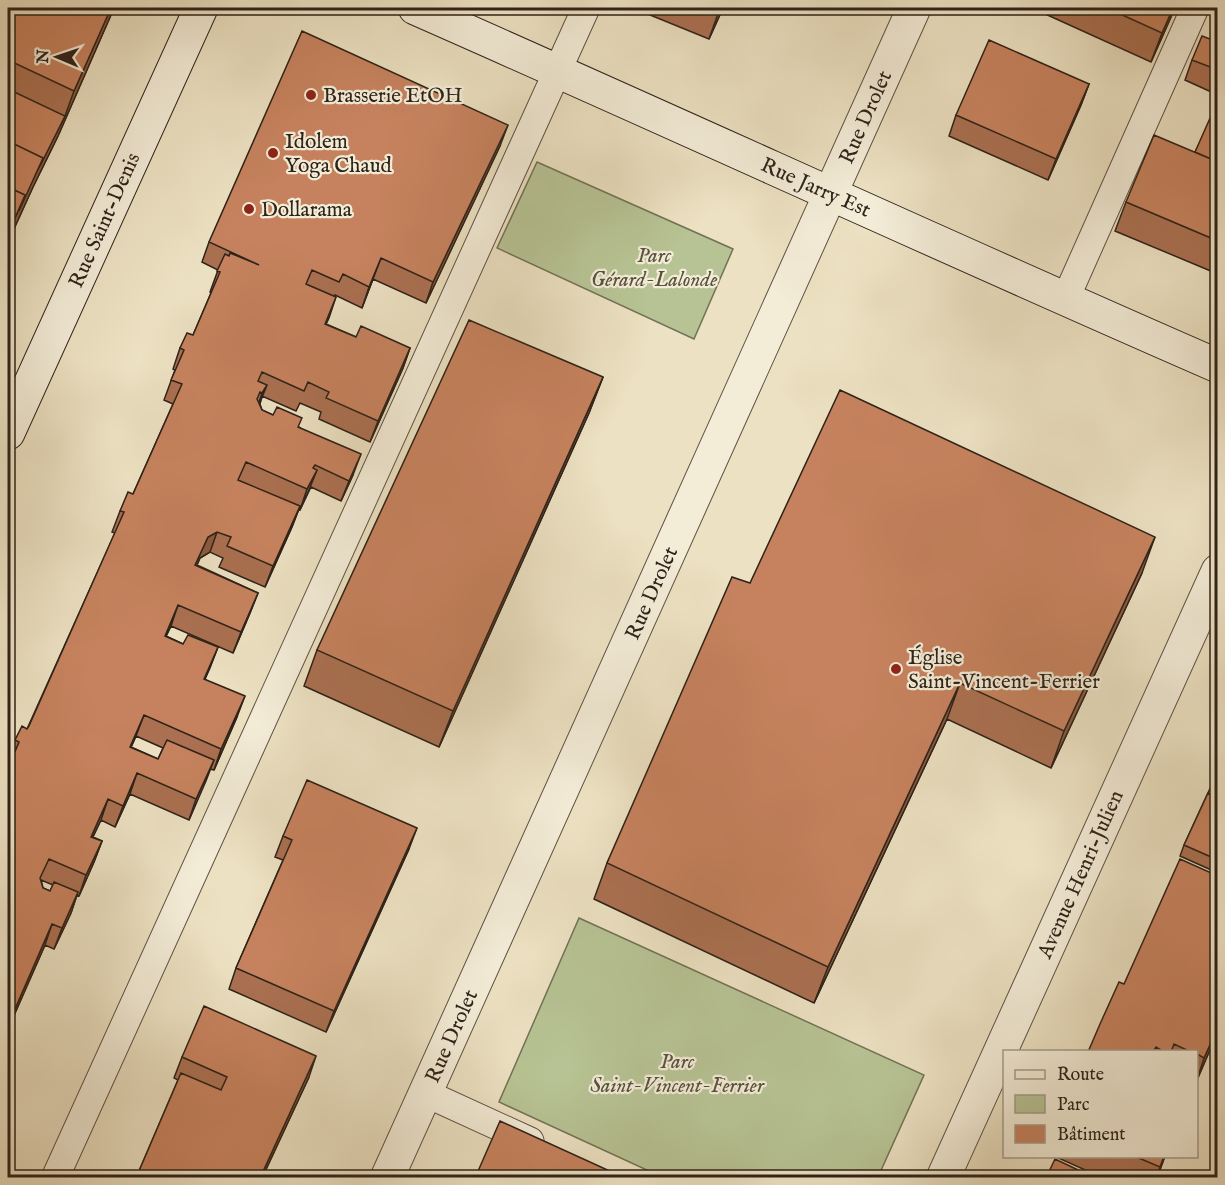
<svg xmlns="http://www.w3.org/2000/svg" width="1225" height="1185" font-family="'IM FELL English',serif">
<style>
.green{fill:#b7c394;stroke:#727256;stroke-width:1.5}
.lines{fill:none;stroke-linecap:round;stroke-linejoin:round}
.lane-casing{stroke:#5e5243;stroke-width:29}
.street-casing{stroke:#5e5243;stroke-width:35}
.secondary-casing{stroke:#2e2219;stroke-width:35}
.lane{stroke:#f3ecd7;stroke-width:27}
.street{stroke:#f3ecd7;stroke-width:33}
.secondary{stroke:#f3ecd7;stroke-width:33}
.wall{fill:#aa7051;stroke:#2e2219;stroke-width:1.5;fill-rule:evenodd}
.shaded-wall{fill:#8b5b42;stroke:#2e2219;stroke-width:1.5}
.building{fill:#c6825e;stroke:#2e2219;stroke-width:1.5}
.poi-dot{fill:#8f2418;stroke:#f3ecd7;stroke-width:2}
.labels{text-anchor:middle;stroke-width:4.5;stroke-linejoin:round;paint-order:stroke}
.poi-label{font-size:21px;fill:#2e2219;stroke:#f3ecd7;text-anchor:start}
.street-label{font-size:21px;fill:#2e2219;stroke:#f3ecd7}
.park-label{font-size:21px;font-style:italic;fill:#57523e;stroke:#f3ecd7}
</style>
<rect width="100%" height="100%" fill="#ece1c2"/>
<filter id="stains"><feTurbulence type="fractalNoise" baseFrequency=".00333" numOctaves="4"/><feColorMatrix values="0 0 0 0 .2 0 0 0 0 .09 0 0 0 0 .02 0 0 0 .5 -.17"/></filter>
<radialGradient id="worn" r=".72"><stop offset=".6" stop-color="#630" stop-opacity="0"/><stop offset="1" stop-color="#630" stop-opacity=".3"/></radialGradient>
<path class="green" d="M 537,162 L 733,249 L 694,339 L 497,248 Z
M 579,918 L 924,1075 L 878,1177 L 662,1177 L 499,1102 Z"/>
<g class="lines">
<g class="lane-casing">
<path id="lane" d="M 1065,300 L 1195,8
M 425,1093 L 530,1141
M 55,1178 L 586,8"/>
</g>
<g class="street-casing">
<path id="street" d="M 387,1178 L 914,8
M 943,1178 L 1218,571"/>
</g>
<g class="secondary-casing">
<path id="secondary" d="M 415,8 C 683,126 949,249 1218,366
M 8,433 L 201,8"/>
</g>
<use href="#lane" class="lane"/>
<use href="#street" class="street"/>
<use href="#secondary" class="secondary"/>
</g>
<path class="wall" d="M 8,8 L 114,8 L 58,136 L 33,187 L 8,242 Z
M 633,8 L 723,8 L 709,39 Z
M 1032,8 L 1175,8 L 1151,62 Z
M 1218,42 L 1218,95 L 1185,80 L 1192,60 Z
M 1089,84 L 1081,105 L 1048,180 L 949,136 L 956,115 Z
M 1218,108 L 1218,274 L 1115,231 L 1126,202 L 1195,152 Z
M 500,146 L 426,303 L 373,279 L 362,308 L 335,295 L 335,296 L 326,324 L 356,337 L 410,348 L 403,368 L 370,442 L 319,419 L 321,412 L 300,403 L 296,411 L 262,396 L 260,404 L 262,410 L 299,427 L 353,475 L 341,501 L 311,487 L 300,510 L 299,509 L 292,527 L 265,587 L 219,567 L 223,558 L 210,552 L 200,558 L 197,565 L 258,593 L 250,613 L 233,653 L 171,626 L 166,636 L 183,644 L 218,647 L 205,679 L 237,717 L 214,770 L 210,769 L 189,820 L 130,794 L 115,827 L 101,820 L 93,837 L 102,841 L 94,862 L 79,896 L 77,895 L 71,913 L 54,949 L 45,945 L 8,1029 L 8,768 L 10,762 L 8,761 L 15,740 L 27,729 L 115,533 L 112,532 L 120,511 L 133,494 L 173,404 L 164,400 L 175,370 L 173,369 L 180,348 L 193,335 L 211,293 L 210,292 L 218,270 L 202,262 L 209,242 ZM 136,736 L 163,748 L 158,759 L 131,747 ZM 41,880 L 53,885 L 50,891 L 43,888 Z
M 603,377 L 589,413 L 439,747 L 304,686 L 317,650 Z
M 1142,573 L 1051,768 L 947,719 L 814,1003 L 594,899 L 607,863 L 750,583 Z
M 1218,771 L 1218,873 L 1180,856 L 1184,845 Z
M 283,836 L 409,849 L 326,1032 L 229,989 L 236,968 L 283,860 L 275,857 Z
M 1218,876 L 1218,1031 L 1197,1080 L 1197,1052 L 1088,1052 L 1124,984 Z
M 182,1057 L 309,1077 L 262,1178 L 136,1178 L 178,1080 L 174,1078 Z
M 1054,1156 L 1165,1156 L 1157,1178 L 1103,1178 Z"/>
<path class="shaded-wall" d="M 111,8 L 114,8 L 58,136 L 33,187 L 8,242 L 8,234 L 25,195 L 65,116 L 74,91 Z
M 720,8 L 723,8 L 709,39 Z
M 1173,8 L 1175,8 L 1151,62 L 1162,33 Z
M 1089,84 L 1081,105 L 1048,180 L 1056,159 Z
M 508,125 L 500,146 L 426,303 L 433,282 Z
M 381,258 L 373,279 L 362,308 L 369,287 Z
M 336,297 L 329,318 L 317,344 L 325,324 Z
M 410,348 L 403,368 L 370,442 L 378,421 Z
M 603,377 L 589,413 L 439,747 L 453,711 Z
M 267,385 L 259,405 L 255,414 L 262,393 Z
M 361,454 L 353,475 L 341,501 L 349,481 Z
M 317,470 L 309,490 L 300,510 L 307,489 Z
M 300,506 L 292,527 L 265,587 L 273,566 Z
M 217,532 L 210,552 L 200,558 L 188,586 L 195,565 L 208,537 Z
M 1155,537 L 1142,573 L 1051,768 L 1064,731 Z
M 258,593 L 250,613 L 233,653 L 241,632 Z
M 178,605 L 171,626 L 157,656 L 165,636 Z
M 218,647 L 210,668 L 196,699 L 204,679 Z
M 960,683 L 947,719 L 814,1003 L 828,967 Z
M 245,696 L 237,717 L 214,770 L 221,749 Z
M 144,715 L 136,736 L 122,768 L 130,747 Z
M 214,760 L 206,781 L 189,820 L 196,799 Z
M 137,773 L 130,794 L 115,827 L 123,806 Z
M 108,799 L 101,820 L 83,857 L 91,837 Z
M 417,828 L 409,849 L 326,1032 L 334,1011 Z
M 102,841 L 94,862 L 79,896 L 86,875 Z
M 78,892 L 71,913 L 54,949 L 62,928 Z
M 52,924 L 45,945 L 8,1029 L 8,1025 Z
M 1218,1027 L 1218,1031 L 1197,1080 L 1204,1058 Z
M 316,1056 L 309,1077 L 262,1178 L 260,1178 Z
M 1164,1156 L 1165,1156 L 1157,1178 L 1156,1178 Z"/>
<path class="building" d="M 8,8 L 111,8 L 74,91 L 8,60 Z
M 1107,8 L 1173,8 L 1162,33 Z
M 302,31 L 508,125 L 433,282 L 381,258 L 369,287 L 343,274 L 339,282 L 312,270 L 306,284 L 336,297 L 325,324 L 356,337 L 361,326 L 410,348 L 378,421 L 326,398 L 329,392 L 308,382 L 304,391 L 262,372 L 258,381 L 267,385 L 262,393 L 260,392 L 257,399 L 262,410 L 273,415 L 277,407 L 302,418 L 298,427 L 361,454 L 349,481 L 315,465 L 313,468 L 317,470 L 307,489 L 246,462 L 238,480 L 300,506 L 273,566 L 227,546 L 231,537 L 217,532 L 208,537 L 195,565 L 258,593 L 241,632 L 178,605 L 165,636 L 183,644 L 188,635 L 218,647 L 204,679 L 245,696 L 221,749 L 144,715 L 130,747 L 158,759 L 167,740 L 214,760 L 196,799 L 137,773 L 123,806 L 108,799 L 91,837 L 102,841 L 86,875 L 49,859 L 40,878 L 43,888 L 50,891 L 54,882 L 78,892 L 62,928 L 52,924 L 8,1025 L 8,768 L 19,742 L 15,740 L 22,726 L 27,729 L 29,726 L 124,512 L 120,511 L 128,492 L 133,494 L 182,384 L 171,380 L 184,350 L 180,348 L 187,333 L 193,335 L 220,272 L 217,271 L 225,254 L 229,256 L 230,253 L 259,265 L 209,242 Z
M 1202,36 L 1218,42 L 1218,70 L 1192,60 Z
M 989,40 L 1089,84 L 1056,159 L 956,115 Z
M 8,89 L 65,116 L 40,166 L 43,158 L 8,141 Z
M 1215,107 L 1218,108 L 1218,162 L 1195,152 Z
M 1154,135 L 1218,162 L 1218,241 L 1126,202 Z
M 8,141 L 43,158 L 19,211 L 25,195 L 8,187 Z
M 8,187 L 25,195 L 8,234 Z
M 469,320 L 603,377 L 453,711 L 317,650 Z
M 840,390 L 1155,537 L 1064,731 L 960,683 L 828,967 L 607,863 L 732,577 L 750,583 Z
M 1218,771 L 1218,786 L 1212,783 Z
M 307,780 L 417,828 L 334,1011 L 236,968 L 292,840 L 283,836 Z
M 1208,793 L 1218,798 L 1218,860 L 1184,845 Z
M 1180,859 L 1218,876 L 1218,1027 L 1204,1058 L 1197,1054 L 1197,1052 L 1191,1052 L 1174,1044 L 1171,1052 L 1164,1052 L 1156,1047 L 1153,1052 L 1088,1052 L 1100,1024 L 1119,982 L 1124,984 Z
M 204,1006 L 316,1056 L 260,1178 L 136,1178 L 181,1073 L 221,1090 L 227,1077 L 182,1057 Z
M 500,1121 L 625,1178 L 475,1178 Z
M 1134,1156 L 1164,1156 L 1160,1167 Z
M 1055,1159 L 1095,1178 L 1046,1178 Z"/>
<g class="poi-dot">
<circle cx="311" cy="95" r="6"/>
<circle cx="273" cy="153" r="6"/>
<circle cx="249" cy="209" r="6"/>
<circle cx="896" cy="669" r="6"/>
</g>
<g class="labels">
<g class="poi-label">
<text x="323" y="102">Brasserie EtOH</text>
<text x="285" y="148">Idolem<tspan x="285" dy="24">Yoga Chaud</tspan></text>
<text x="261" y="216">Dollarama</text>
<text x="908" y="664">Église<tspan x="908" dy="24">Saint-Vincent-Ferrier</tspan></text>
</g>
<g class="street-label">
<text transform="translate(865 117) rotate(-66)" y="7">Rue Drolet</text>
<text transform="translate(816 187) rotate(24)" y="7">Rue Jarry Est</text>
<text transform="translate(104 220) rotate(-66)" y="7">Rue Saint-Denis</text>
<text transform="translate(651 593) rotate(-66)" y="7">Rue Drolet</text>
<text transform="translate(1080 874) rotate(-66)" y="7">Avenue Henri-Julien</text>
<text transform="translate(451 1036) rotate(-66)" y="7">Rue Drolet</text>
</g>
<g class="park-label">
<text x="654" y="262">Parc<tspan x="654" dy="24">Gérard-Lalonde</tspan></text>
<text x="677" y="1068">Parc<tspan x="677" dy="24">Saint-Vincent-Ferrier</tspan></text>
</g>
</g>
<rect width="1225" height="1185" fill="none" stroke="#ece1c2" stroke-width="30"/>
<rect x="9" y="9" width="1207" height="1167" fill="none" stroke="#2e2219" stroke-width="3"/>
<rect x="15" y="15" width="1195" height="1155" fill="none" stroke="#2e2219" stroke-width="1.5"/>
<rect x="1003" y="1050" width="195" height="108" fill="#f3ecd7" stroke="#a49b8b" stroke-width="1.5"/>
<rect x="1015" y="1070" width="30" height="9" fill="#f3ecd7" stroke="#a49b8b" stroke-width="1.5"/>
<text x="1057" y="1080" font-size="18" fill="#2e2219">Route</text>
<rect x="1015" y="1095" width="30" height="18" fill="#b7c394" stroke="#a49b8b" stroke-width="1.5"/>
<text x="1057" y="1110" font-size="18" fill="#2e2219">Parc</text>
<rect x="1015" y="1125" width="30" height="18" fill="#c6825e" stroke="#a49b8b" stroke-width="1.5"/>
<text x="1057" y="1140" font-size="18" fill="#2e2219">Bâtiment</text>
<g transform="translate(57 57) rotate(272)" stroke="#f3ecd7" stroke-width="4.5" paint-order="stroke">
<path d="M0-4.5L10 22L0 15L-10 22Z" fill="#2e2219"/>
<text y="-9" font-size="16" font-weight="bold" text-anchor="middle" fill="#2e2219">N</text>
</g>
<rect width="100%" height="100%" filter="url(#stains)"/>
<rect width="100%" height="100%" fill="url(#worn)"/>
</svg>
